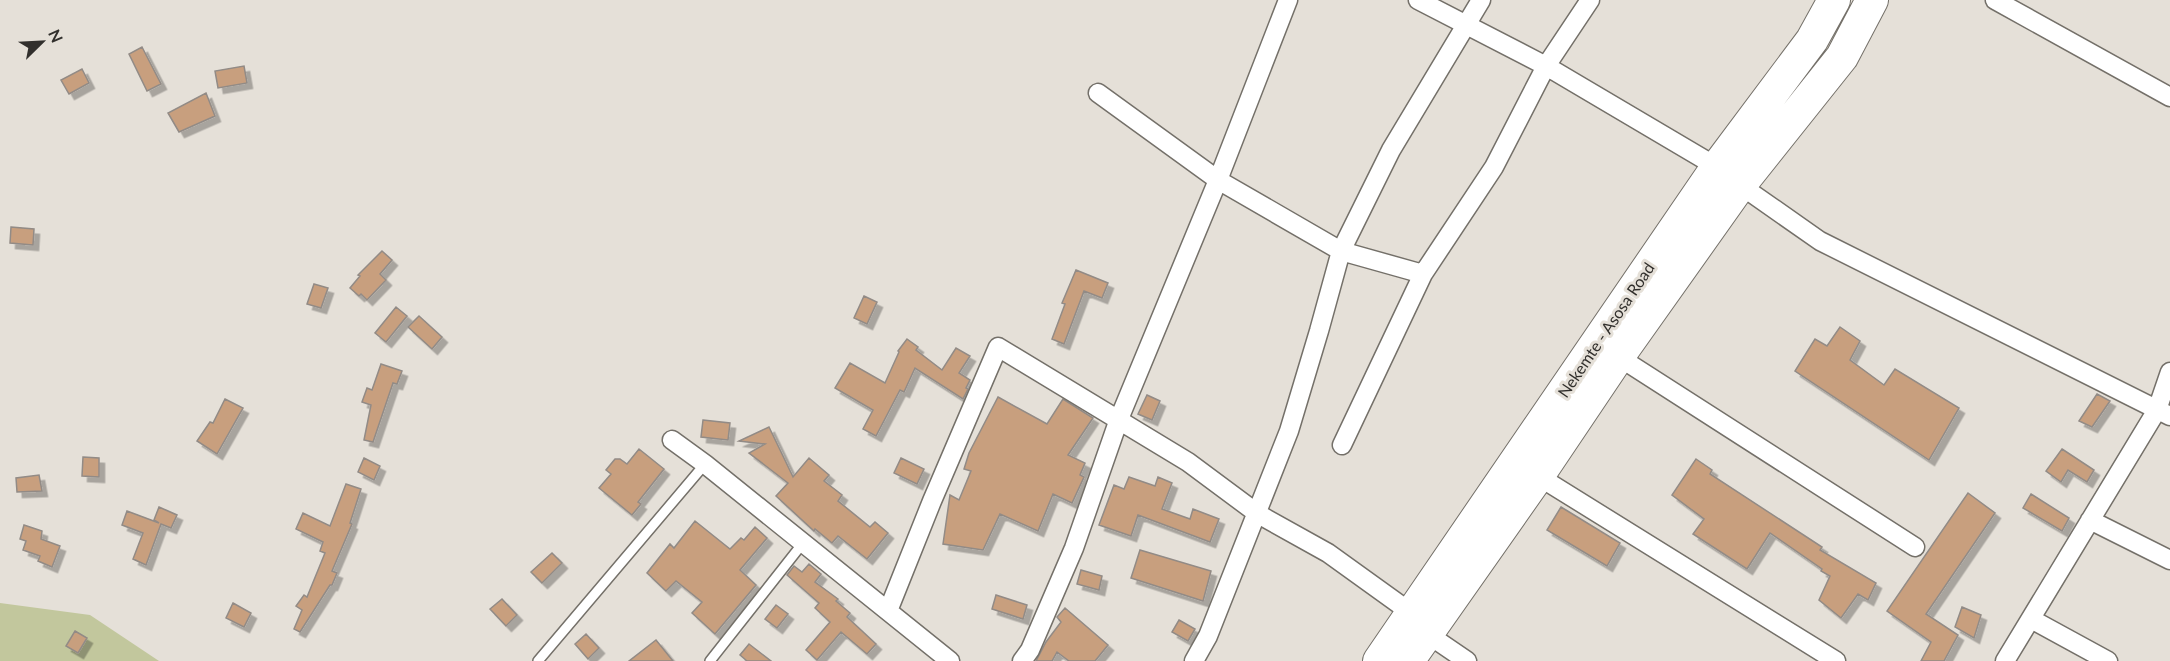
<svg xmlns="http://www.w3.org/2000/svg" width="2170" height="661" font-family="Lato,sans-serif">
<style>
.green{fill:#c2c79d}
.building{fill:#c89f7e;stroke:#928b86;stroke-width:1.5;filter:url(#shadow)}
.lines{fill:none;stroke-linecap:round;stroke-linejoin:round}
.lane-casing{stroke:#747069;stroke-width:12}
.street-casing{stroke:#747069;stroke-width:21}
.highway-casing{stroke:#747069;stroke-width:34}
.lane{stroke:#fff;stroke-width:9}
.street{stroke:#fff;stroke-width:18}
.highway{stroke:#fff;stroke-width:32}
.labels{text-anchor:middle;stroke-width:6;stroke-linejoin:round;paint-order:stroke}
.street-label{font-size:16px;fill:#312f2c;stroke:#e5e0d8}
</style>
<defs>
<filter id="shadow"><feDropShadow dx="5.5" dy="5.5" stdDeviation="0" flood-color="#0004"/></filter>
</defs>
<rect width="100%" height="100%" fill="#e5e0d8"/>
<path class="green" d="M 0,603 L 90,615 L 159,661 L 0,661 Z"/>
<path class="building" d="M 142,47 L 161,84 L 147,91 L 129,54 Z
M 244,66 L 247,83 L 218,88 L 215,71 Z
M 82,69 L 89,83 L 69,94 L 61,80 Z
M 206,93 L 215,116 L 179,132 L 168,113 Z
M 11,227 L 34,229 L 33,245 L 10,243 Z
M 382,251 L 392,260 L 380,274 L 386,280 L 367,300 L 361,294 L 359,296 L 350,288 L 360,276 L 358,275 Z
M 1076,270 L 1108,283 L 1102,298 L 1084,291 L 1064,344 L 1052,339 L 1065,304 L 1062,303 Z
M 314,284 L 328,288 L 321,308 L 307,304 Z
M 864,296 L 877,302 L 867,324 L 854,318 Z
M 396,307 L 407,316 L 386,342 L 375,333 Z
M 419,316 L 442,337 L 432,349 L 408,327 Z
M 1840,327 L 1860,341 L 1850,360 L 1884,385 L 1895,369 L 1959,408 L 1929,460 L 1795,371 L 1815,339 L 1827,346 Z
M 907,339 L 918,347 L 916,350 L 942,370 L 956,348 L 970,356 L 959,373 L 970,380 L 966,388 L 968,389 L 963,399 L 915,368 L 904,392 L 900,390 L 876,436 L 863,429 L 873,410 L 835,388 L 850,363 L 885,383 L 899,352 L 898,351 Z
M 381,364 L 402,371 L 397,384 L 393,383 L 373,442 L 364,440 L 371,405 L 362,402 L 367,388 L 372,390 Z
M 2097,394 L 2110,401 L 2092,427 L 2079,421 Z
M 1147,395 L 1160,401 L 1152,420 L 1138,414 Z
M 998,397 L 1047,424 L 1063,399 L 1093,418 L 1068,455 L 1085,463 L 1080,475 L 1084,477 L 1072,503 L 1053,494 L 1038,531 L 1000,514 L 983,550 L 943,544 L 950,495 L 959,500 L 971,471 L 964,469 L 969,453 Z
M 225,399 L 243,408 L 217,454 L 197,441 L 210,422 L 213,423 Z
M 703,420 L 730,423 L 728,440 L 701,437 Z
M 769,427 L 793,477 L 809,458 L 829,475 L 824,481 L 842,495 L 838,501 L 870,527 L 875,522 L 888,533 L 867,559 L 838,536 L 832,543 L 815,529 L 814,531 L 776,496 L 788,483 L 749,453 L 765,444 L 739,441 Z
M 639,449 L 664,469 L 638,502 L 641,504 L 632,515 L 599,488 L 611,474 L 606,470 L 615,459 L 620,459 L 627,464 Z
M 2062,449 L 2094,470 L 2087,482 L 2068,470 L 2061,482 L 2046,471 Z
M 83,457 L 99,458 L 99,477 L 82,476 Z
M 364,458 L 380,466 L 374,480 L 358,472 Z
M 901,458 L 924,469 L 917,484 L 894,473 Z
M 1696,459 L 1712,470 L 1710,474 L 1822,547 L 1820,550 L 1876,583 L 1868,600 L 1858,594 L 1841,618 L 1819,600 L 1830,576 L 1821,571 L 1822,569 L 1770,533 L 1747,569 L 1693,534 L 1704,519 L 1672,495 Z
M 39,475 L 42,491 L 17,492 L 16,478 Z
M 1129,477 L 1155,486 L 1158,477 L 1172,483 L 1162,509 L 1190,519 L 1193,509 L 1219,519 L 1210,542 L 1138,515 L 1131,536 L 1099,525 L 1114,485 L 1124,489 Z
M 346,484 L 361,489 L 350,523 L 352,524 L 332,571 L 337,573 L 332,585 L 330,585 L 300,632 L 294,629 L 302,610 L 296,606 L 304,595 L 307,597 L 325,553 L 320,551 L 323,542 L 296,529 L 303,513 L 330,526 Z
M 1968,493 L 1995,513 L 1926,614 L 1958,635 L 1944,661 L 1921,661 L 1931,642 L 1887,611 Z
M 2031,494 L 2069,518 L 2062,531 L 2023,508 Z
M 159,507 L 177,515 L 171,528 L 161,524 L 146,565 L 133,559 L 143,533 L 122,525 L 127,511 L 159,523 L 154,520 Z
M 1561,507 L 1620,543 L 1607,566 L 1547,530 Z
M 695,521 L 730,549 L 741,538 L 744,540 L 755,527 L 767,538 L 740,570 L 756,585 L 715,634 L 692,613 L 702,602 L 676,581 L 666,591 L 647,573 L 670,544 L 674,548 Z
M 24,525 L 42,531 L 41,539 L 60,546 L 52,567 L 38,561 L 40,556 L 23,550 L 26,541 L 20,539 Z
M 1140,550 L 1211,571 L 1203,601 L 1131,578 Z
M 552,553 L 562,563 L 542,583 L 531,572 Z
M 809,564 L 821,574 L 815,582 L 838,599 L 836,601 L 850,613 L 847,617 L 876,644 L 867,654 L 841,632 L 817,660 L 806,650 L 830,622 L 815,608 L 819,603 L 787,575 L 794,566 L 802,572 Z
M 1081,570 L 1102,576 L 1099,590 L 1077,584 Z
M 996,595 L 1027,605 L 1023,619 L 992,609 Z
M 502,599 L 517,615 L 506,626 L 490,609 Z
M 233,603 L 251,613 L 244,627 L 226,618 Z
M 776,605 L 788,614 L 777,628 L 765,619 Z
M 1962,607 L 1981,615 L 1974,638 L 1955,627 Z
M 1065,608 L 1108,645 L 1095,661 L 1069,661 L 1057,652 L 1052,661 L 1036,661 L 1046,642 L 1061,622 L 1057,617 Z
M 1179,620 L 1195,629 L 1188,641 L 1172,632 Z
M 75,631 L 87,638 L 78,653 L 66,646 Z
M 586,634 L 599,648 L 588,659 L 575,644 Z
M 656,640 L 673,661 L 629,661 Z
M 749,644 L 771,661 L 747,661 L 740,655 Z"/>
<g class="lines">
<g class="lane-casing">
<path id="lane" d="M 538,661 L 705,464
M 710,661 L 803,543"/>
</g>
<g class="street-casing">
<path id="street" d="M 1418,0 L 1546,66 L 1717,167
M 1995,0 L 2170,97
M 1098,93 L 1218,180 L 1341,251 L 1423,274
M 1740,185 L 1820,241 L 2170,416
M 1611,352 L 1915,547
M 672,440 L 705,464 L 950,661
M 1342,445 L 1423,274 L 1494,167 L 1546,66 L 1590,0
M 1538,476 L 1836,661
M 2090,520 L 2170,560
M 888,611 L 932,501 L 998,347 L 1188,462 L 1258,514 L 1328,553 L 1410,612
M 2031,619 L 2108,661
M 1426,633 L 1467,661
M 1022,661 L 1030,650 L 1074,548 L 1119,419 L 1218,180 L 1288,0
M 1194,661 L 1208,636 L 1289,431 L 1319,331 L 1341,251 L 1391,150 L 1481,0
M 2005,661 L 2157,410 L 2170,372"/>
</g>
<g class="highway-casing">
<path id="highway" d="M 1379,661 L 1717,167 L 1812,40 L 1834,0
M 1408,661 L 1538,476 L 1618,357 L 1740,185 L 1842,57 L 1872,0"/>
</g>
<use href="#lane" class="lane"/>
<use href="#street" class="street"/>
<use href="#highway" class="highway"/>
</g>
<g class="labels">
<g class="street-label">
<text transform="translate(1606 330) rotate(-56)" y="6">Nekemte - Asosa Road</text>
</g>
</g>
<g transform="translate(42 42) rotate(66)" stroke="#e5e0d8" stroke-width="4.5" paint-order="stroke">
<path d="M0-4.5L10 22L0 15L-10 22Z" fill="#312f2c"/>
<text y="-9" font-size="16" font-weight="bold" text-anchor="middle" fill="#312f2c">N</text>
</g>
</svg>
